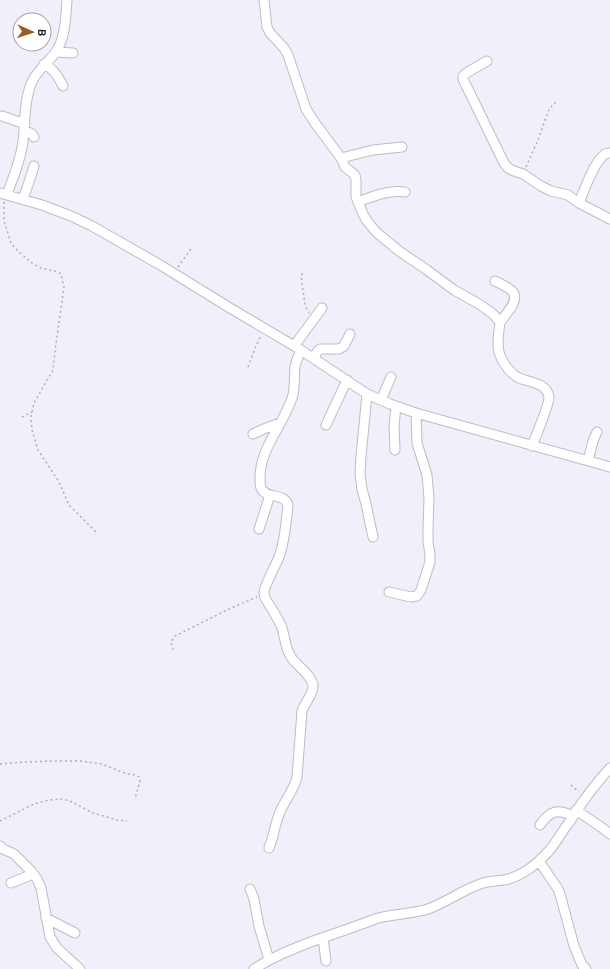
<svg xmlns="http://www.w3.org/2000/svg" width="610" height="969" font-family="Ubuntu,sans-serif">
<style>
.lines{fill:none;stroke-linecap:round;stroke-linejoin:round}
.minor-casing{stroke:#bdbcc6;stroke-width:11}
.path{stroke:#aeadb5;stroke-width:1.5;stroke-dasharray:2 3;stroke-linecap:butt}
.minor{stroke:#fff;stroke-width:9}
</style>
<rect width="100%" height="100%" fill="#f1effa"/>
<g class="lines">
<g class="minor-casing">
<path id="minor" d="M 264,0 L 267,27 L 270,33 L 284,48 L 288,55 L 306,109 L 315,123 L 341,158 L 345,167 L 355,175 L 356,180 L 356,197 L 363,214 L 367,221 L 376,232 L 399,251 L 427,270 L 454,290 L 479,304 L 492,313 L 500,322 C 499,332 496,346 500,355 C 503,364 511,374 519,378 C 529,382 547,383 549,397 C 549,406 536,435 532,446
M 56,52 L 73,53
M 487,61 L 468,72 L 463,76 L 463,79 L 504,163 L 508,168 L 514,171 L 523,174 L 541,186 L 551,191 L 568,195 L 579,203 L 610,219
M 44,64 C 55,70 58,77 63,86
M 2,116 L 25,124
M 24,130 L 32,134 L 34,137
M 341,158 L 373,150 L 402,147
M 0,193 L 42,205 L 71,216 L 92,226 L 162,266 L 230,308 L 301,350 L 367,394 L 390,404 L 416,413 L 610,467
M 7,194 C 14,176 20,161 23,142 C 25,123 24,102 31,84 C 36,71 47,64 55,53 C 65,41 66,16 67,0
M 23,199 L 30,179 L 34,166
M 358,202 C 374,196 387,190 405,192
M 579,203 C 584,191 594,162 604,155 C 606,153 608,153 610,153
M 495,281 C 501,284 508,287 512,291 C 521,300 505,315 500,322
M 294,346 L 322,308
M 314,358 L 317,352 L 320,349 L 339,349 L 344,346 L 350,334
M 367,394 L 361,456 L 360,474 L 362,489 L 366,504 L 373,537
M 381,400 L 391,377
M 326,425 L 347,380
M 253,434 L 266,428 L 280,423
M 395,450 L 394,426 L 396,406
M 588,461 L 593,441 L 597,432
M 259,529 L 270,495
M 389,592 L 411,597 L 417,596 L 421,590 L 430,562 L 430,554 L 428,542 L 428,528 L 429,498 L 427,475 L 417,443 L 416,413
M 576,810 L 601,827 L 610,834
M 540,825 C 550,811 557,808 573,816
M 0,846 L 3,849 L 14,854 L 31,871 L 37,879 L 41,888 L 50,937 L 57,948 L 80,969
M 269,848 C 274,836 275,823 280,812 C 285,800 294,790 297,777 L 302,711 C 305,702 313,695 313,686 C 312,675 297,666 291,657 C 285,648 285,636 281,625 C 278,620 275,614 272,609 C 269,604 264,599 264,593 C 264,586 276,565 279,557 C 285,541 286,522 288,505 C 284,492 267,500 261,488 C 260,485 260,480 260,476 C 261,446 285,423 293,395 C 295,386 294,376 295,367 C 296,361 299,355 301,350
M 539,861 L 558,889 L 560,894 L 574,946 L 582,965 L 586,969
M 11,883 L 33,874
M 250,889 L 254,899 L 259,926 L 269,960
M 46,918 L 75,933
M 323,938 L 326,961
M 254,969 C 274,956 295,948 316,940 C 337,933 357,926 378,918 C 394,914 412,914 428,909 C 447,902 464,889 483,883 C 490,881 497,881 504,880 C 520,877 536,865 547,853 C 556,844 562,831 570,821 C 582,802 595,784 610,768"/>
</g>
<path class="path" d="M 526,167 L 538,140 L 549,109 L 557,101
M 4,202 L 4,221 L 11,243 L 18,251 L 32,263 L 41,268 L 58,272 L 61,274 L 64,287 L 55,351 L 53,370 L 34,403 L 31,416 L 32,430 L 38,450 L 59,482 L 69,505 L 97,533
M 178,267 L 191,249
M 302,273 C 301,280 302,284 303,290 C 305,301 303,302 309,313
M 248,367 L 256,346 L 261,336
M 22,417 L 32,412
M 173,650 L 171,642 L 175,636 L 231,608 L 257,597
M 0,764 L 24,762 L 55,761 L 80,761 L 102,764 L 127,774 L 136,775 L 139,777 L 140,781 L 135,799
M 571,785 L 579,792
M 0,821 L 34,804 L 49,800 L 62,799 L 70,801 L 93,813 L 117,820 L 127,821"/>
<use href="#minor" class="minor"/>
</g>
<g transform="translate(32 32) rotate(93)"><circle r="19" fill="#ffffff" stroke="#a5a5a7"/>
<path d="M0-3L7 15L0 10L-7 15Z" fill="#9a5a23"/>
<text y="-6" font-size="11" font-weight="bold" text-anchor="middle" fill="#1f1f23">B</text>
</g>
</svg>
